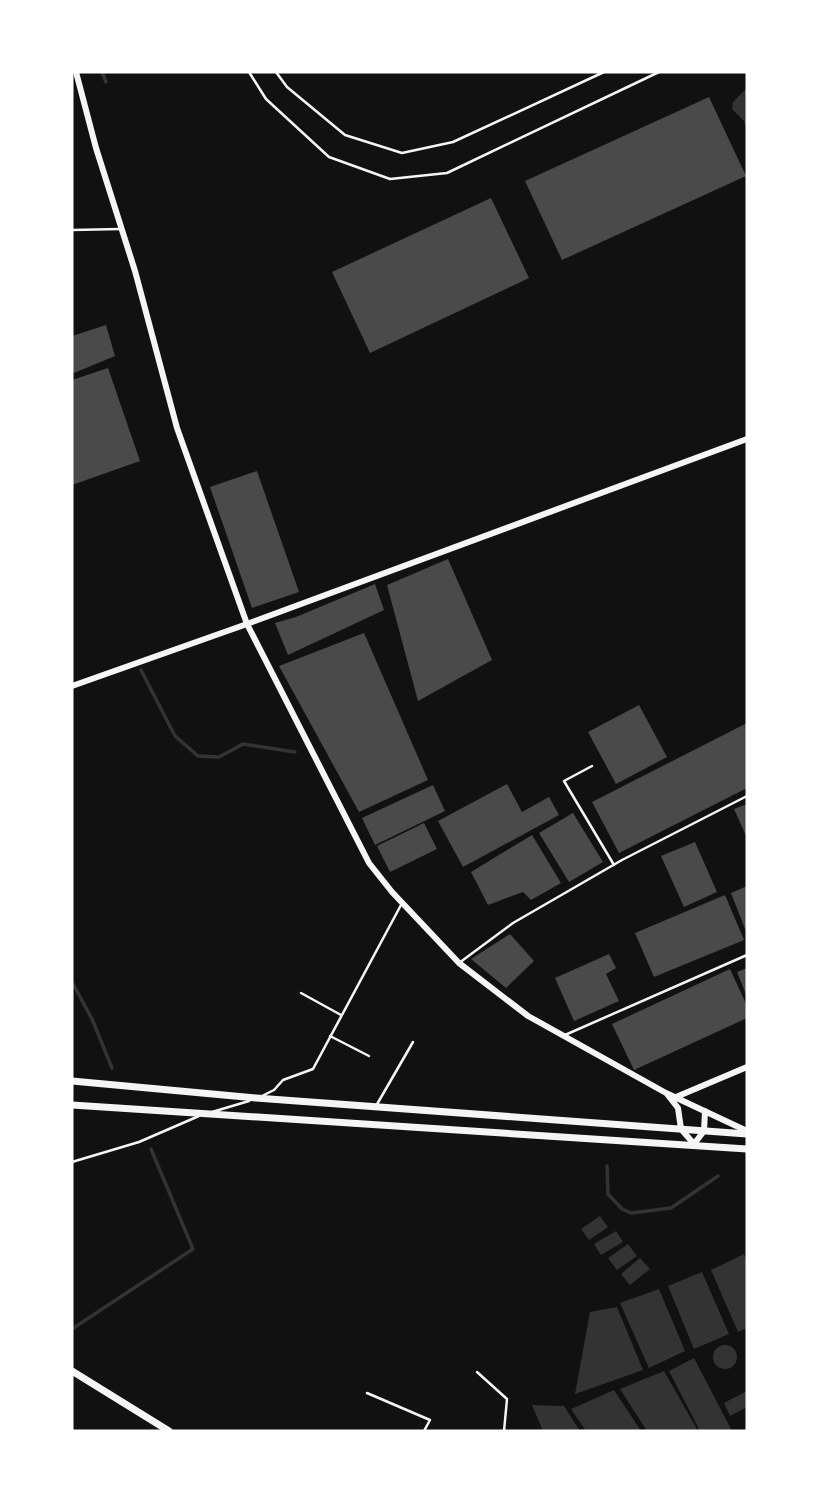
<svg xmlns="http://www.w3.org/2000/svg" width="819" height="1503" font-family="Mulish,sans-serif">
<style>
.water{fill:#333}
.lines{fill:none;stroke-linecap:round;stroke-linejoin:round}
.stream{stroke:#333;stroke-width:3.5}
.building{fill:#4a4a4a}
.service{stroke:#f5f5f5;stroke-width:2.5}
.minor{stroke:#f5f5f5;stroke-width:6}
.tertiary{stroke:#f5f5f5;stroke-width:7}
</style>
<rect width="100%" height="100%" fill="#111"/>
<path class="water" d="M 747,88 L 747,130 L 744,121 L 732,109 L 733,102 Z
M 600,1216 L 608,1227 L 589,1240 L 581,1229 Z
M 616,1231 L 623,1242 L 601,1255 L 594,1244 Z
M 628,1244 L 637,1256 L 617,1270 L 608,1258 Z
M 744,1254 L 747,1262 L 747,1328 L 738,1332 L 711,1270 Z
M 640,1258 L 650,1269 L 630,1285 L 621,1274 Z
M 702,1272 L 729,1334 L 694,1349 L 668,1286 Z
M 659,1289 L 685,1351 L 649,1368 L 620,1303 Z
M 617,1307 L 643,1370 L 575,1394 L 590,1312 Z
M713 1357a12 12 0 1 1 24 0a12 12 0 1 1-24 0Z
M 694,1358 L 732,1431 L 700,1431 L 669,1371 Z
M 664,1371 L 698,1431 L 647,1431 L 620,1389 Z
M 614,1390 L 641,1431 L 586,1431 L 571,1409 Z
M 747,1391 L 747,1407 L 730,1416 L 724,1403 Z
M 532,1405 L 564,1406 L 580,1431 L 543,1431 Z"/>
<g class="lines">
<path class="stream" d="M 102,72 L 106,82
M 141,670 L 175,736 L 198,756 L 219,757 L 243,744 L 295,752
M 72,982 L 92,1019 L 112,1068
M 607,1166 L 608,1194 L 622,1209 L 631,1213 L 671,1208 L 718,1176
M 72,1329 L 193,1249 L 151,1149"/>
</g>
<path class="building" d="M 709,97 L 746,176 L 562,260 L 525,181 Z
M 491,198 L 529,278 L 370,353 L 332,272 Z
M 106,325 L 115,356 L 74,373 L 72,368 L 72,336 Z
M 108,368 L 140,461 L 72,485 L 72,380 Z
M 257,471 L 299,592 L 252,608 L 210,487 Z
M 448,559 L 492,660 L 418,701 L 387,585 Z
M 375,584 L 384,610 L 288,655 L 275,623 L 296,617 Z
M 364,633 L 428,780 L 359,812 L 279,666 Z
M 639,705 L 667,757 L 616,784 L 588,732 Z
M 747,723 L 747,788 L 619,853 L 592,802 Z
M 507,784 L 522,812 L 549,797 L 559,815 L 463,867 L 438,821 Z
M 433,785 L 445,811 L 375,845 L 362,818 Z
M 747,804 L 747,838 L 734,809 Z
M 573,813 L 603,862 L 569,882 L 539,833 Z
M 424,823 L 437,849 L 390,872 L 377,846 Z
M 532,835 L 561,883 L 531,900 L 523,892 L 488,905 L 471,872 Z
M 695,842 L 717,892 L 684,907 L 661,856 Z
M 747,886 L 747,934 L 731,893 Z
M 725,895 L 744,940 L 654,977 L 635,933 Z
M 510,934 L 534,961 L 506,988 L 471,959 Z
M 609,954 L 616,968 L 606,974 L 619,1001 L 574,1021 L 555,978 Z
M 747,968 L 747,997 L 737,972 Z
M 730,969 L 747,1006 L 747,1018 L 634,1070 L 612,1024 Z"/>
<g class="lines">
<path class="service" d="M 249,72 L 266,99 L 329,157 L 390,179 L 447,173 L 659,72
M 276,72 L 287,87 L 345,135 L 402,153 L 453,142 L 604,72
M 72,230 L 120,229
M 592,766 L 564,781 L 614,865
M 459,963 L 513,923 L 622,860 L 747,796
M 301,993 L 341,1015
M 565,1035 L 747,955
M 330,1036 L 369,1056
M 262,1096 L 274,1090 L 283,1080 L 313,1069 L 401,905
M 376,1106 L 413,1042
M 212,1112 L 249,1101
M 72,1162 L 139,1142 L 199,1116
M 477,1372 L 507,1399 L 504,1431
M 367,1393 L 430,1420 L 424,1431"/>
<path class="minor" d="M 76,72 L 96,148 L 135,271 L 177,428 L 247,624 L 369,863 L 392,892 L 459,963 L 528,1016 L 666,1093 L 747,1131
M 72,686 L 247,624 L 747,439
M 667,1094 L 678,1108 L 681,1129 L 694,1144 L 704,1131 L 705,1111
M 676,1097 L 747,1067"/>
<path class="tertiary" d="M 72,1081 L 256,1098 L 747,1134
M 72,1105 L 747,1149
M 72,1371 L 169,1431"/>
</g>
<rect width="819" height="1503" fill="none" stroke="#ffffff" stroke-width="147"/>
</svg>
